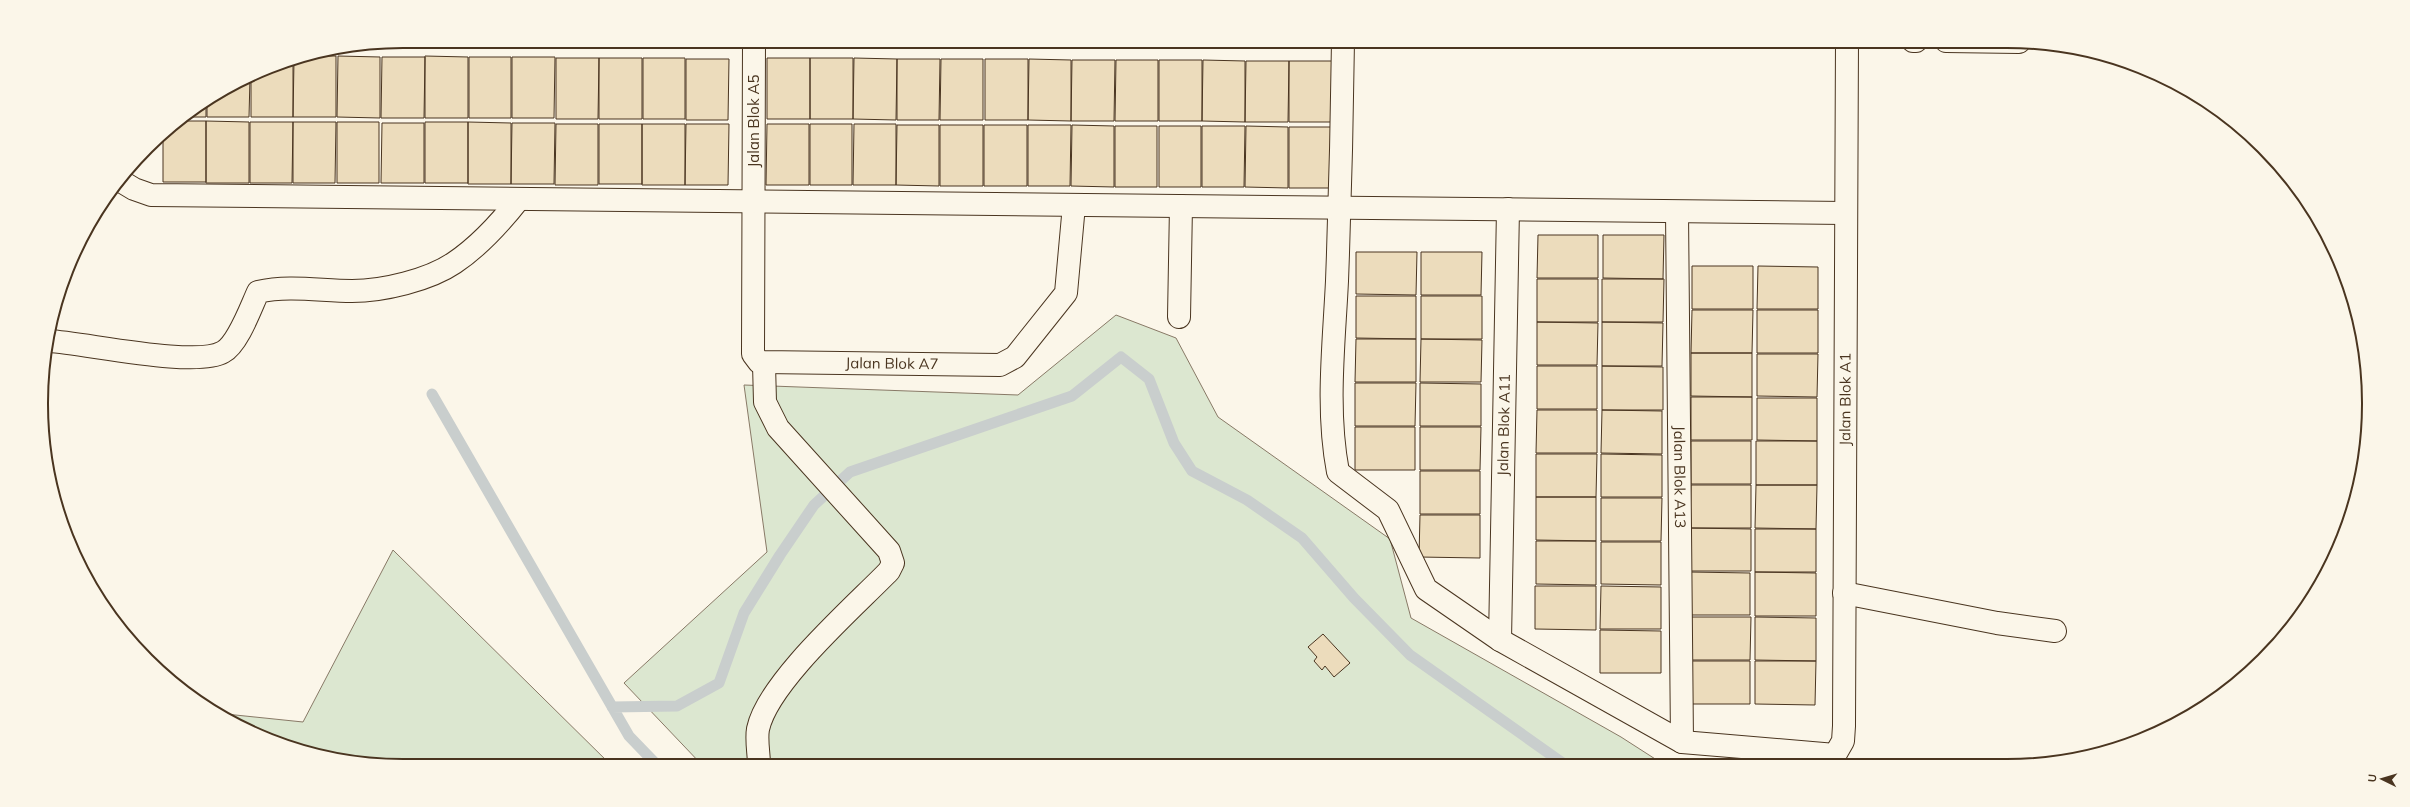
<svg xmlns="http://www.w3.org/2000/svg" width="2410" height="807" font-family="Mulish,sans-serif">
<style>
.green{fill:#dce7d0;stroke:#887966}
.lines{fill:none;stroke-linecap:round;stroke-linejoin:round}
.stream{stroke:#c9cecd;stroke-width:11}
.building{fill:#ecdcbc;stroke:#4a3520}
.street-casing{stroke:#4a3520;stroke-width:24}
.street{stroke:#fbf6e9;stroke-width:22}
.labels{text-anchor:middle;stroke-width:3;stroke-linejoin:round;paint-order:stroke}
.street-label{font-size:15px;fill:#4a3520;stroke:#fbf6e9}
.rim{fill:none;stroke:#4a3520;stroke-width:2}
</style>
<rect width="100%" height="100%" fill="#fbf6e9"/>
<path class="green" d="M 1116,315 L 1176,338 L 1218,417 L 1390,539 L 1411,618 L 1621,737 L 1663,764 L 702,765 L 624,683 L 767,552 L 744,385 L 1018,395 Z
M 393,550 L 612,766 L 404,766 L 333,759 L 265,738 L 216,713 L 303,722 Z"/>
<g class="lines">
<path class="stream" d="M 432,394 L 629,736 L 658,766
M 612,707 L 677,706 L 719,683 L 744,613 L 780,555 L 814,505 L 850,472 L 1072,396 L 1121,357 L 1149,379 L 1174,443 L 1192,471 L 1247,500 L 1302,538 L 1354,598 L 1410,655 L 1564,764"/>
</g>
<path class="building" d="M 305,56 L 336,56 L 336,117 L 293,117 L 294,60 Z
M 338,56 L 380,57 L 380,118 L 337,117 Z
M 425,56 L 468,57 L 468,118 L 425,118 Z
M 382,57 L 425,57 L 424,118 L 381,118 Z
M 469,57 L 511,57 L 511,118 L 469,118 Z
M 512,57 L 555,57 L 554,118 L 512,118 Z
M 556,58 L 599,58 L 598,119 L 556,119 Z
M 599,58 L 642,58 L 642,119 L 599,119 Z
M 643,58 L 685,58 L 685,119 L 643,119 Z
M 767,58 L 810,58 L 810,119 L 767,119 Z
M 810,58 L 853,58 L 853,119 L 810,119 Z
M 854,58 L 897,59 L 896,120 L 853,119 Z
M 686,59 L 729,59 L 728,120 L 686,120 Z
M 897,59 L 940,59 L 939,120 L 897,120 Z
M 941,59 L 983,59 L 983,120 L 940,120 Z
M 985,59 L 1028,59 L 1028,120 L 985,120 Z
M 1029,59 L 1071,60 L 1071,121 L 1028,120 Z
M 293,60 L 293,117 L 251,117 L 251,77 L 265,69 Z
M 1072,60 L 1115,60 L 1114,121 L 1071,121 Z
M 1116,60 L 1158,60 L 1158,121 L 1115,121 Z
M 1159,60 L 1202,60 L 1202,121 L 1159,121 Z
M 1203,60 L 1245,61 L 1245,122 L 1202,121 Z
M 1246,61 L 1289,61 L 1288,122 L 1245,122 Z
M 1289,61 L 1332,61 L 1332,122 L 1289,122 Z
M 250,78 L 249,117 L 207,117 L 207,105 Z
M 206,105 L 206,117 L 188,117 Z
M 180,121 L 206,121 L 206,182 L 163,182 L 163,132 Z
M 206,121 L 249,122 L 249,183 L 206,183 Z
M 250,122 L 293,122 L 292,183 L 250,183 Z
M 293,122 L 336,122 L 335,183 L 293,183 Z
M 337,122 L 379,122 L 379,183 L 337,183 Z
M 425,122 L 468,122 L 468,183 L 425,183 Z
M 468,122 L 511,123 L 511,184 L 468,184 Z
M 382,123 L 424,123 L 424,183 L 381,183 Z
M 512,123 L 555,123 L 554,184 L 511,184 Z
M 556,124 L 598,124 L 598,185 L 555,185 Z
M 599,124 L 642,124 L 642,184 L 599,184 Z
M 642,124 L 685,124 L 685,185 L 642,185 Z
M 686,124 L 729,124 L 728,185 L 685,185 Z
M 767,124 L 809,124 L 809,185 L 766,185 Z
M 810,124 L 852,124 L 852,185 L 810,185 Z
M 854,124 L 896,124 L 896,185 L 853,185 Z
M 897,125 L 939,125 L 939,186 L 896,185 Z
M 940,125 L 983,125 L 983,186 L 940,186 Z
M 984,125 L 1027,125 L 1027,186 L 984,186 Z
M 1028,125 L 1071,125 L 1070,186 L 1028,186 Z
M 1072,125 L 1114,126 L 1114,187 L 1071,186 Z
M 1115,126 L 1157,126 L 1157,187 L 1115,187 Z
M 1159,126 L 1201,126 L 1201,187 L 1159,187 Z
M 1202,126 L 1245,126 L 1244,187 L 1202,187 Z
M 1246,126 L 1288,127 L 1288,188 L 1245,187 Z
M 1289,127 L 1331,127 L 1331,188 L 1289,188 Z
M 1538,235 L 1598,235 L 1598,278 L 1537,278 Z
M 1603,235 L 1664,235 L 1663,279 L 1603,278 Z
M 1356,252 L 1417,252 L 1416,295 L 1356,294 Z
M 1421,252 L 1482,252 L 1481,295 L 1421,295 Z
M 1692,266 L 1753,266 L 1753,309 L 1692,309 Z
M 1758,266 L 1818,267 L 1818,309 L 1757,309 Z
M 1537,279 L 1598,279 L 1598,322 L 1537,322 Z
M 1602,279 L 1664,279 L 1663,322 L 1602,322 Z
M 1356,296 L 1416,296 L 1416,339 L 1356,338 Z
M 1421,296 L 1482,296 L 1482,339 L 1421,339 Z
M 1692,310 L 1753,310 L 1752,353 L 1691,353 Z
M 1757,310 L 1818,310 L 1818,353 L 1757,353 Z
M 1537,322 L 1598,323 L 1597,365 L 1537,365 Z
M 1602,322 L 1663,323 L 1662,366 L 1602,366 Z
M 1356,339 L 1416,339 L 1416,382 L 1355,382 Z
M 1421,339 L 1482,340 L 1481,382 L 1420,382 Z
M 1691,353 L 1752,353 L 1752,397 L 1691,396 Z
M 1757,354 L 1818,354 L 1817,397 L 1757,396 Z
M 1537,366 L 1597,366 L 1597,409 L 1537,409 Z
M 1602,366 L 1663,367 L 1663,410 L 1602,410 Z
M 1355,383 L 1416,383 L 1415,426 L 1355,426 Z
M 1420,383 L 1481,384 L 1481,426 L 1420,426 Z
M 1691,397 L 1752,397 L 1752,440 L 1691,440 Z
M 1757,398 L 1817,398 L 1817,441 L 1757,440 Z
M 1537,410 L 1597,410 L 1597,453 L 1536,453 Z
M 1602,410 L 1662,411 L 1662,454 L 1601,453 Z
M 1355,427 L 1415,427 L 1415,470 L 1355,470 Z
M 1420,427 L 1481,427 L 1480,470 L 1420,470 Z
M 1691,441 L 1751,441 L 1751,484 L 1691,484 Z
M 1756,441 L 1817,441 L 1817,485 L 1756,485 Z
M 1536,454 L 1597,454 L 1596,497 L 1536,497 Z
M 1601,454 L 1662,455 L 1662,497 L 1601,497 Z
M 1420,471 L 1480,471 L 1480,514 L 1420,514 Z
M 1691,485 L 1751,485 L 1751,528 L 1690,528 Z
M 1756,485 L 1817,485 L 1816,529 L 1755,528 Z
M 1536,497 L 1596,497 L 1596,541 L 1536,540 Z
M 1601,498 L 1662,498 L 1661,541 L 1601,541 Z
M 1420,515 L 1480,515 L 1480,558 L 1419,557 Z
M 1690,528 L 1751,529 L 1751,571 L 1690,571 Z
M 1755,529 L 1816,529 L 1816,572 L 1755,572 Z
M 1536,541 L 1596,541 L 1596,585 L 1536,584 Z
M 1601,542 L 1661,542 L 1661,585 L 1601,584 Z
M 1690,572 L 1750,573 L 1750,615 L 1690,615 Z
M 1755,572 L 1816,573 L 1816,616 L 1755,616 Z
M 1535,586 L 1596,586 L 1596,630 L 1535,629 Z
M 1601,586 L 1661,587 L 1661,629 L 1600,629 Z
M 1690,617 L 1751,617 L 1750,660 L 1689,660 Z
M 1755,617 L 1816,618 L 1816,661 L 1755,660 Z
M 1600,630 L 1661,631 L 1661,673 L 1600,673 Z
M 1323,634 L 1350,663 L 1334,677 L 1325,666 L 1322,670 L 1314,661 L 1317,657 L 1308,647 Z
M 1689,661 L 1750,661 L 1750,704 L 1689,704 Z
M 1755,661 L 1816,661 L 1815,705 L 1755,704 Z"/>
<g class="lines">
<g class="street-casing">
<g id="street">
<path id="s1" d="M 754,41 L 753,354 L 759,362 L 1000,365 L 1015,357 L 1066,293 L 1074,205"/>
<path id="s2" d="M 1343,41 C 1342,121 1340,201 1337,281 C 1334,344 1326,409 1338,472 L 1388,510 L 1426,589 L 1500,640 L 1682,742 L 1835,755 L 1843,741 L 1844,726 L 1847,41"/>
<path d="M 1913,41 L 1916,41"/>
<path d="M 1946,41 L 2019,42"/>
<path d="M 119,180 L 134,189 L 151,195 L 1845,213"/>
<path id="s3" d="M 1677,212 L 1682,742"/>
<path d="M 1179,317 L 1181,206"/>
<path d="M 49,341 C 85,343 196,368 223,352 C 238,344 251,307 258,292 C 289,285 321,291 352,291 C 383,291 429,280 454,263 C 478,247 501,222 519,199"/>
<path d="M 1844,593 L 1997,623 L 2055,631"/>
<path id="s4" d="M 1500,640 L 1508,209"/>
<path d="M 759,765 C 759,754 756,740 758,729 C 768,682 854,607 889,571 L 893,563 L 889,551 L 778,428 L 765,402 L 764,364"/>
</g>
</g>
<use href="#street" class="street"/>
</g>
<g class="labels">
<g class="street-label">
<text transform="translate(754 121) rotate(-90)" y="5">Jalan Blok A5</text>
<text dy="5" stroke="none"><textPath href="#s1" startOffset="456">Jalan Blok A7</textPath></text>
<text dy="5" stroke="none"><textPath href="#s2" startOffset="1392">Jalan Blok A1</textPath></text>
<text dy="5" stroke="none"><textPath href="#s4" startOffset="215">Jalan Blok A11</textPath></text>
<text dy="5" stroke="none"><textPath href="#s3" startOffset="265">Jalan Blok A13</textPath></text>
</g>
</g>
<path d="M0 0H2410V807H0ZM403 48H2007A355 355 0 0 1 2362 403V404A355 355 0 0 1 2007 759H403A355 355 0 0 1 48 404V403A355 355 0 0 1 403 48Z" fill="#fbf6e9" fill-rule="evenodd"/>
<path class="rim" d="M403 48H2007A355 355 0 0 1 2362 403V404A355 355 0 0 1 2007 759H403A355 355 0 0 1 48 404V403A355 355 0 0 1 403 48Z"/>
<g transform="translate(2382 779) rotate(275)" stroke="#fbf6e9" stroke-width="3" paint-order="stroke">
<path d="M0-3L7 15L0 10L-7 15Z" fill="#4a3520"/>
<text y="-6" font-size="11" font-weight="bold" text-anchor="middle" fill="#4a3520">U</text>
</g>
</svg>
